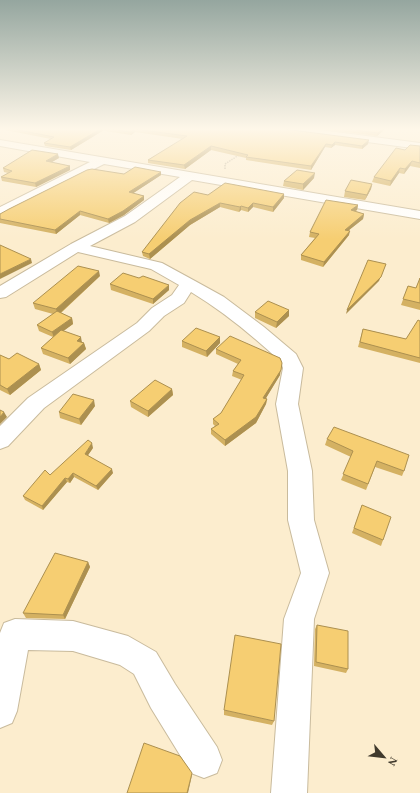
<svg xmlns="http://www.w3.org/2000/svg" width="420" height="793" font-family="'Times New Roman',serif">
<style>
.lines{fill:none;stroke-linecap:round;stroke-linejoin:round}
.minor-casing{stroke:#c9bb9d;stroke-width:2}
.path{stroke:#c0b49b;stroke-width:1.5;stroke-dasharray:1.5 1;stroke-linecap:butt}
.minor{fill:#fff;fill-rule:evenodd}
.wall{fill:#d4b162}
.shaded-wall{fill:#ac9050}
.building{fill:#f6ce72;stroke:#ac9050}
</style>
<rect width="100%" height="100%" fill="#fcedce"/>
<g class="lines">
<g class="minor-casing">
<path id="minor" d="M 279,128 L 305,128 L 420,143 L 420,149 L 284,131 Z
M 0,140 L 420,211 L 420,219 L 192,180 L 135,222 L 90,246 L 162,263 L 195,281 L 224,297 L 264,327 L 296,354 L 303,368 L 298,404 L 312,471 L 314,520 L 329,573 L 314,619 L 307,793 L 271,793 L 284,619 L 301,573 L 288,520 L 288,471 L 276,404 L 283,368 L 281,362 C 253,336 224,312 191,292 L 184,303 L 164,316 L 149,331 L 44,408 L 8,446 L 0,449 L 0,426 L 28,398 L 137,323 L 152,308 L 172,295 L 179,285 L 151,269 L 78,252 L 6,297 L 0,298 L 0,286 L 71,244 L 125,216 L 180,177 L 104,164 L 0,216 L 0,207 L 90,162 L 0,146 Z
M 15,619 L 73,621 L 128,636 L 156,652 L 175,684 L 217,747 L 222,760 L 217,773 L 204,778 L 191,773 L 151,708 L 134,674 L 120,665 L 73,651 L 28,650 L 17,711 L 12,723 L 0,728 L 0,633 L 4,623 Z"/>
</g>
<path class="path" d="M 225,169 L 225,164 L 239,155"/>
<use href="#minor" class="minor"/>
</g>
<path class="wall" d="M 0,128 L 281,128 L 284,129 L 368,144 L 362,149 L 335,145 L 331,148 L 325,147 L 311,170 L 246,160 L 246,158 L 211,150 L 185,169 L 148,163 L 148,160 L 183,139 L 135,132 L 131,135 L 105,131 L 104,130 L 71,150 L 45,146 L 44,143 L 51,139 L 0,129 Z
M 314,128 L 384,128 L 384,130 L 377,136 Z
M 420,146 L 420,168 L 410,166 L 404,174 L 399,173 L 390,186 L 372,182 L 374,177 L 405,150 Z
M 59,158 L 51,162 L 70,166 L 70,170 L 36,187 L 2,181 L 1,177 L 8,173 L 4,172 L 3,168 Z
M 124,174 L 161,175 L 133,193 L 144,200 L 124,215 L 109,223 L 80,215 L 56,234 L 0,223 L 0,214 Z
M 314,178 L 303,190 L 283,186 L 284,181 Z
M 372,184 L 371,189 L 365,200 L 344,197 L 345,191 Z
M 284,194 L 284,198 L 273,212 L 253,207 L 248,212 L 241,210 L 239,212 L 220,207 L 190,225 L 150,259 L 143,256 L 142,252 L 208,195 Z
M 358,205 L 357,210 L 355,211 L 364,214 L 363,219 L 349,230 L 349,235 L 323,267 L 301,260 L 301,255 L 315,238 L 309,237 L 310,232 Z
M 100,276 L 61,313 L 72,318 L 73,324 L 63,331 L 84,343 L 86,349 L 70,364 L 43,354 L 41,348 L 53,337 L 39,331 L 37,325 L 53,314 L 35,309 L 33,303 Z
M 420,278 L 420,310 L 401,305 L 408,286 L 416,288 Z
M 110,284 L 169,290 L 153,304 L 111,290 Z
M 289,310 L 289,316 L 276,328 L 255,318 L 255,312 Z
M 420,321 L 420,363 L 358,347 L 363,329 L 406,339 Z
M 182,341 L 220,343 L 207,357 L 182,347 Z
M 216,349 L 280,375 L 266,398 L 267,399 L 266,404 L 256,423 L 225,446 L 211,434 L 211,429 L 215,426 L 213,424 L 213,419 L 221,413 L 242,380 L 232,376 L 233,371 L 238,364 L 216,354 Z
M 0,355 L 9,359 L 39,364 L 41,370 L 10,395 L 0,390 Z
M 172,389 L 173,395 L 148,417 L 131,407 L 130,401 Z
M 95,406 L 81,425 L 60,418 L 59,412 Z
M 327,439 L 404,471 L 402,476 L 375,467 L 366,490 L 341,480 L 351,457 L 325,445 Z
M 93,448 L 88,455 L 113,473 L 98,490 L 74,477 L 70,483 L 67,482 L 43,510 L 25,500 L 23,496 L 50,475 Z
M 362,505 L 383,540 L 381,546 L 352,533 Z
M 88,562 L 90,567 L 65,619 L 26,618 L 23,613 Z
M 317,625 L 348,669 L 346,673 L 314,666 L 315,629 Z
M 224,710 L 274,721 L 272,725 L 224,715 Z"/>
<path class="shaded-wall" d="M 102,128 L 107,128 L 104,128 L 104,130 L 71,150 L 70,147 Z
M 383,128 L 384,128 L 384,130 L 377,136 L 378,133 Z
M 135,129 L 135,132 L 131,135 L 130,132 Z
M 369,140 L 368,144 L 362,149 L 362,146 Z
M 335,142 L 335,145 L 331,148 L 332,145 Z
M 326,144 L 325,147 L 311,170 L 311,166 Z
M 211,146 L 211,150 L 185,169 L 184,165 Z
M 58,154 L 59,158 L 47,165 L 46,161 Z
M 412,161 L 410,166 L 404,174 L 405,169 Z
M 70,166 L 70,170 L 36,187 L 35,183 Z
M 400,168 L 399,173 L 390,186 L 391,181 Z
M 161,172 L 161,175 L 129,196 L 129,192 Z
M 315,173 L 314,178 L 303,190 L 303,184 Z
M 372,184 L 371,189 L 365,200 L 367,195 Z
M 284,194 L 284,198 L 273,212 L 273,207 Z
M 144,196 L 144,200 L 124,215 L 109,223 L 108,219 Z
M 220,203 L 220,207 L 190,225 L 150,259 L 149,254 L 190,220 Z
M 253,203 L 253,207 L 248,212 L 248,208 Z
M 358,205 L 357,210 L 350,214 L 351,210 Z
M 241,206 L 241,210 L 239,212 L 240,207 Z
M 80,211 L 80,215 L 56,234 L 55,230 Z
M 364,214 L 363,219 L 344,234 L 345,230 Z
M 350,231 L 349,235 L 323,267 L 324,262 Z
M 31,259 L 32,263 L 0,279 L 0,274 Z
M 386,264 L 379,281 L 346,314 L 347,310 Z
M 99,271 L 100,276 L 58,315 L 56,309 Z
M 169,285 L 169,290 L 153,304 L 153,299 Z
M 289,310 L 289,316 L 276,328 L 277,322 Z
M 72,318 L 73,324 L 54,338 L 52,332 Z
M 81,337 L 82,343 L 77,341 Z
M 220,337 L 220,343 L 207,357 L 206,351 Z
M 84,343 L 86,349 L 70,364 L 68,358 Z
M 282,363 L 280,375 L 263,403 L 263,398 Z
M 39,364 L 41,370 L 10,395 L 7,389 Z
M 172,389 L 173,395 L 148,417 L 148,411 Z
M 267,399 L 266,404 L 256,423 L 225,446 L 225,440 Z
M 94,400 L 95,406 L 81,425 L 79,419 Z
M 4,412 L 7,417 L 0,424 L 0,417 Z
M 92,443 L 93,448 L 86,458 L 85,454 Z
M 112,469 L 113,473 L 98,490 L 96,486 Z
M 73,473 L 74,477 L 70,483 L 68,479 Z
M 65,478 L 67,482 L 43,510 L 42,506 Z
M 88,562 L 90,567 L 65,619 L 63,615 Z
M 192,773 L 192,775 L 188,793 L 187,793 Z"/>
<path class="building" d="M 9,128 L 102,128 L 70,147 L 44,143 L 54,137 Z
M 104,128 L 281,128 L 284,129 L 369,140 L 362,146 L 335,142 L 332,145 L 326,144 L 311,166 L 246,157 L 248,155 L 211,146 L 184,165 L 148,160 L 187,136 L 135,129 L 130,132 Z
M 339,128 L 383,128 L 378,133 Z
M 410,145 L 420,146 L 420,163 L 412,161 L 405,169 L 400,168 L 391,181 L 374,177 L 396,148 L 405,150 Z
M 32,150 L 58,154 L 46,161 L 70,166 L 35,183 L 1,177 L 12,171 L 3,168 Z
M 135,167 L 161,172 L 129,192 L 144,196 L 123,211 L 108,219 L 80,211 L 55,230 L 0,219 L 0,214 L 9,209 L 87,170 L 92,169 L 124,174 Z
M 297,170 L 315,173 L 303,184 L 284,181 Z
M 351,180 L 372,184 L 367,195 L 345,191 Z
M 225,183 L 284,194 L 273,207 L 253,203 L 248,208 L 241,206 L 240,207 L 220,203 L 190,220 L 149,254 L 142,252 L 180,203 L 194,192 L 208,195 Z
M 326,200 L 358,205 L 351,210 L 364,214 L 345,230 L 350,231 L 324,262 L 301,255 L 319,234 L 310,232 Z
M 0,245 L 31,259 L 0,274 Z
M 368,260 L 386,264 L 381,277 L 347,310 Z
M 78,266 L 99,271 L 56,309 L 33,303 Z
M 123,273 L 139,278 L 143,276 L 169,285 L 153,299 L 110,284 Z
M 420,278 L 420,303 L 403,299 L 408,286 L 416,288 Z
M 268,301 L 289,310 L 277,322 L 255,312 Z
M 57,311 L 72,318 L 52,332 L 37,325 Z
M 418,320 L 420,321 L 420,358 L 360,342 L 363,329 L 406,339 Z
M 196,328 L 220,337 L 206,351 L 182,341 Z
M 61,330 L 81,337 L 77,341 L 84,343 L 68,358 L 41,348 Z
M 230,336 L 280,358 L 282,363 L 281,370 L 263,398 L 267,399 L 256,417 L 225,440 L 211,429 L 219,424 L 213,419 L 221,413 L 244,375 L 233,371 L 241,360 L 216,349 Z
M 17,353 L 39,364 L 7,389 L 0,385 L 0,355 L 9,359 Z
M 155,380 L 172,389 L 148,411 L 130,401 Z
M 73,394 L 94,400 L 79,419 L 59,412 Z
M 0,410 L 4,412 L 0,417 Z
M 334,427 L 409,455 L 404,471 L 377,461 L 368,484 L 343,474 L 353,451 L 327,439 Z
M 88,440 L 92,443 L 85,454 L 112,469 L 96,486 L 73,473 L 68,479 L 65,478 L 42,506 L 23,496 L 45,470 L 50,475 Z
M 362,505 L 391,517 L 383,540 L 354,528 Z
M 55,553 L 88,562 L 63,615 L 23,613 Z
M 317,625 L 348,631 L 348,669 L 316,662 Z
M 235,635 L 281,644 L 274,721 L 224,710 Z
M 144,743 L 180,756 L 192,773 L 187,793 L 127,793 Z"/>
<linearGradient id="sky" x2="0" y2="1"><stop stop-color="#95a69f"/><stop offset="0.54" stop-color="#fef7e9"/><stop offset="1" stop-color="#fef7e9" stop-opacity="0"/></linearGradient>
<rect width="420" height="239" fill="url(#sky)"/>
<g transform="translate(384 757) rotate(118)" stroke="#fcedce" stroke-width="3" paint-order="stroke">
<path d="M0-3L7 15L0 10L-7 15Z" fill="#403a2d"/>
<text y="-6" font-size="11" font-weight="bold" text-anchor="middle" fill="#403a2d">N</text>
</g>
</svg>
